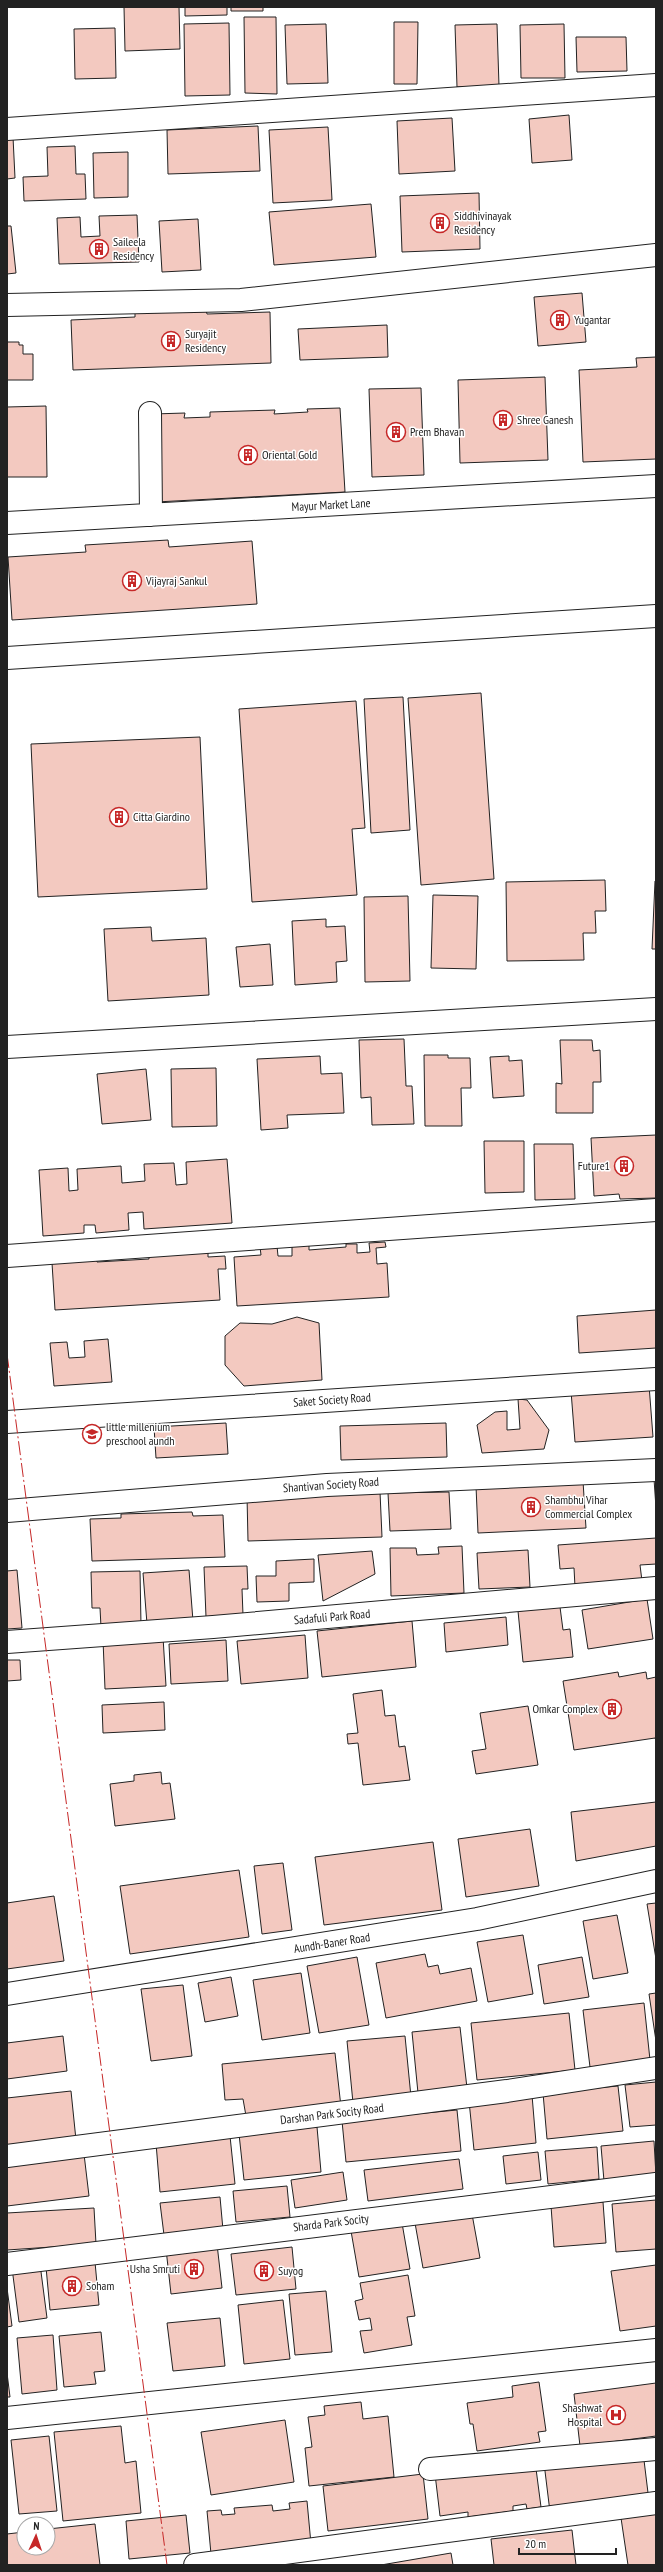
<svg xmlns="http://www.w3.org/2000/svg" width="663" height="2572" font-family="'PT Sans Narrow',sans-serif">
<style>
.building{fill:#f3c9c0;stroke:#222}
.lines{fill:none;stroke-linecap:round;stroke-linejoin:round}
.minor-casing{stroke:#222;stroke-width:24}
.minor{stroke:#fff;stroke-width:22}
.power{stroke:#c62828;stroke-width:1;stroke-dasharray:14 3 2 3;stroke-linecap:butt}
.labels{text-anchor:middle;stroke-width:3;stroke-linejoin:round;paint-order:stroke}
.poi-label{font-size:12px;fill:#222;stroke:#fff;text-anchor:start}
.street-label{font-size:12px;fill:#222;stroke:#fff}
</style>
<rect width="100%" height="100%" fill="#fff"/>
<path class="building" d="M 124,7 L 179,7 L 180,49 L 125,51 Z
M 185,7 L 227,7 L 227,15 L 185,16 Z
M 231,7 L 263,7 L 263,11 L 231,11 Z
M 244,17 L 276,17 L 277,94 L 245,93 Z
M 394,22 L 418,22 L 417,84 L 394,84 Z
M 229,23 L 230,95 L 185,96 L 184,24 Z
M 326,24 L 328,83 L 287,84 L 285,25 Z
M 497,24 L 499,86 L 457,87 L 455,25 Z
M 564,24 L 565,78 L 521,78 L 520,25 Z
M 115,28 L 116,78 L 75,79 L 74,29 Z
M 576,37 L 626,37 L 627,71 L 577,72 Z
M 569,115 L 572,160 L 532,163 L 529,119 Z
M 452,118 L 455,171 L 399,174 L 397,121 Z
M 258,126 L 260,171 L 168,174 L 167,130 Z
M 328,127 L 332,200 L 273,203 L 269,130 Z
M 7,137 L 13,137 L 15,178 L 7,179 Z
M 75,146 L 76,174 L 85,174 L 86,199 L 24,201 L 23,177 L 48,176 L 47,147 Z
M 128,152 L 128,197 L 94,198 L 93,153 Z
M 479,193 L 480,249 L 402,252 L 400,196 Z
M 371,204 L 376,257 L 274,265 L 269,212 Z
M 137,215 L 139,262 L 59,264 L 57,218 L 80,217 L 81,237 L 100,236 L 99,216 Z
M 198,219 L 201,270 L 162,272 L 159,221 Z
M 7,226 L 11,226 L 16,273 L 7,274 Z
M 582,293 L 586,342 L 538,346 L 534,297 Z
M 206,310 L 207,314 L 270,312 L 271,363 L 73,370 L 71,320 L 135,317 L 135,313 Z
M 387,325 L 388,357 L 300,360 L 298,329 Z
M 7,342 L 19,342 L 19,345 L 23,345 L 23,354 L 33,354 L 33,380 L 7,380 Z
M 656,357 L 656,459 L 583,462 L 579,370 L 637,367 L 636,358 Z
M 545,377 L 548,460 L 460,463 L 458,380 Z
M 421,388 L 424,475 L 372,477 L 369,389 Z
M 46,406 L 47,477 L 7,477 L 7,407 Z
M 340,408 L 345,492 L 156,502 L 153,414 L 185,413 L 184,418 L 210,417 L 210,412 L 275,410 L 274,414 L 308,412 L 307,409 Z
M 168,540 L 169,547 L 252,541 L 257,604 L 12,620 L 8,557 L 86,552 L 85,545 Z
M 481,693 L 494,879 L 421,885 L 408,698 Z
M 403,697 L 410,830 L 371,833 L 364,699 Z
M 356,701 L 365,828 L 352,829 L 357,895 L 252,902 L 239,709 Z
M 200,737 L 207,889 L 38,897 L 31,744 Z
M 605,880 L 606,911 L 595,911 L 596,933 L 583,933 L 584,960 L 507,961 L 506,882 Z
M 655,881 L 656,881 L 656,949 L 652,949 Z
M 433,895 L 478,896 L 476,969 L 431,968 Z
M 408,896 L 410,981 L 365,982 L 364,897 Z
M 326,919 L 326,927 L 345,926 L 347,961 L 336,962 L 337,982 L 295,985 L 292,921 Z
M 151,927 L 152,941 L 206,938 L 209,995 L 108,1001 L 104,929 Z
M 270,944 L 273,985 L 240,987 L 236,947 Z
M 404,1039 L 406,1086 L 412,1086 L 414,1124 L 372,1125 L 371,1097 L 361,1098 L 359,1040 Z
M 560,1040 L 592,1040 L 593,1051 L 600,1050 L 601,1082 L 593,1082 L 593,1113 L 556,1113 L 556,1083 L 562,1084 Z
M 424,1055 L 448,1055 L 448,1058 L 470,1058 L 471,1088 L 461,1088 L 462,1126 L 425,1126 Z
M 320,1056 L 321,1074 L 342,1073 L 344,1113 L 287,1115 L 288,1128 L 261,1130 L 257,1059 Z
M 509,1056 L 509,1061 L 522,1060 L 524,1096 L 493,1098 L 490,1057 Z
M 216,1068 L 217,1126 L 172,1127 L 171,1069 Z
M 146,1069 L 151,1120 L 102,1124 L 97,1074 Z
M 656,1135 L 656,1198 L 620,1199 L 619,1194 L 594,1196 L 591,1138 Z
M 484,1141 L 524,1141 L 524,1192 L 485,1193 Z
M 534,1144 L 573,1144 L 575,1199 L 535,1200 Z
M 227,1159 L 232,1223 L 144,1229 L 143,1212 L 128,1213 L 129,1230 L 96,1233 L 95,1225 L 84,1225 L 84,1233 L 43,1236 L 39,1170 L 68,1168 L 69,1191 L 78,1190 L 77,1169 L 121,1166 L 122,1183 L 145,1181 L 144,1164 L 174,1163 L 176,1185 L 187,1184 L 186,1162 Z
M 385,1242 L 386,1247 L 376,1248 L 377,1264 L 387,1263 L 389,1297 L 237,1306 L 234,1257 L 261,1255 L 260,1247 L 277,1246 L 278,1256 L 292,1256 L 292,1245 L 309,1244 L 309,1250 L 346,1247 L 346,1244 L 357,1244 L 357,1253 L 370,1252 L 369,1243 Z
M 148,1246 L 208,1250 L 208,1257 L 225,1256 L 226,1269 L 218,1269 L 220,1300 L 55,1310 L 52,1263 L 96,1256 L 97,1262 L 149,1259 Z
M 656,1310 L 656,1348 L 579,1353 L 577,1316 Z
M 297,1317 L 319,1323 L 322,1380 L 244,1386 L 225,1365 L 225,1336 L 240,1323 L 272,1324 Z
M 108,1339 L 112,1382 L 54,1386 L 50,1343 L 67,1342 L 69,1358 L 85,1357 L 84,1341 Z
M 649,1385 L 653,1437 L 575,1442 L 571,1391 Z
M 518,1399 L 527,1400 L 549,1430 L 544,1449 L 482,1453 L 477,1425 L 495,1412 L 507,1411 L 507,1430 L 520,1429 Z
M 226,1423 L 228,1454 L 156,1458 L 154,1427 Z
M 446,1423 L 447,1457 L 341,1460 L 340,1426 Z
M 654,1479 L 656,1479 L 656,1508 Z
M 583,1481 L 586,1528 L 478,1533 L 476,1486 Z
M 380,1492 L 382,1537 L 248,1541 L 247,1496 Z
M 449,1492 L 451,1529 L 390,1531 L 388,1493 Z
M 192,1512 L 193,1516 L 223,1515 L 225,1557 L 92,1561 L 90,1519 L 121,1518 L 121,1514 Z
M 656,1538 L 656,1564 L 640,1565 L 642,1581 L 575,1587 L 574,1568 L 560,1569 L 558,1545 Z
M 462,1546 L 464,1593 L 391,1596 L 390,1548 L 416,1548 L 417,1555 L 439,1554 L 438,1547 Z
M 528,1550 L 530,1587 L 479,1589 L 477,1553 Z
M 372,1551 L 375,1574 L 323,1601 L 318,1555 Z
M 314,1559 L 314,1582 L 289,1583 L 289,1601 L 257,1602 L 256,1576 L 276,1576 L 276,1561 Z
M 247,1566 L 248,1589 L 242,1589 L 243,1615 L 206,1617 L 204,1567 Z
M 17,1570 L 22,1628 L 7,1629 L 7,1571 Z
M 189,1570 L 193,1621 L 147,1624 L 143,1573 Z
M 140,1571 L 141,1625 L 101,1627 L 100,1608 L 92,1608 L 91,1572 Z
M 647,1599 L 653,1639 L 588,1649 L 582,1610 Z
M 560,1607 L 563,1630 L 570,1629 L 573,1657 L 523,1662 L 518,1611 Z
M 506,1617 L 508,1645 L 446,1652 L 444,1623 Z
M 412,1621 L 416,1667 L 322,1677 L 317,1631 Z
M 305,1635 L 308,1678 L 241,1684 L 237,1641 Z
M 163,1637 L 166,1686 L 105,1689 L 103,1640 Z
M 226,1640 L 228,1681 L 171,1684 L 169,1644 Z
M 7,1660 L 20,1660 L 21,1680 L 7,1681 Z
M 618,1672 L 619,1677 L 646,1672 L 647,1679 L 656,1677 L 656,1741 L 655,1738 L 574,1750 L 563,1681 Z
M 382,1690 L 385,1716 L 395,1715 L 399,1747 L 405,1746 L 410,1780 L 363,1785 L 358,1743 L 348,1744 L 347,1734 L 358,1733 L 353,1694 Z
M 164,1702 L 165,1730 L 103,1733 L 102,1705 Z
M 528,1706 L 538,1765 L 476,1774 L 472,1751 L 486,1749 L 480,1713 Z
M 161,1772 L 162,1784 L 170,1783 L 175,1819 L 115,1826 L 110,1784 L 134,1781 L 134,1775 Z
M 656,1802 L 656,1846 L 576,1861 L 571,1812 Z
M 530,1829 L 539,1886 L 466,1897 L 458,1839 Z
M 433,1842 L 442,1910 L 324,1925 L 315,1857 Z
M 283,1863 L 292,1930 L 262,1934 L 254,1866 Z
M 239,1870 L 249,1937 L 130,1954 L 120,1886 Z
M 54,1896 L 64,1961 L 7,1969 L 7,1903 Z
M 656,1903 L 656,1959 L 647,1904 Z
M 617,1915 L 628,1973 L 593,1979 L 583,1921 Z
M 523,1935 L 533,1994 L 488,2002 L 477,1942 Z
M 425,1954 L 428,1967 L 438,1965 L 440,1974 L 471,1968 L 477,2001 L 386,2018 L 376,1963 Z
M 357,1957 L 369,2025 L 319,2033 L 307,1966 Z
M 582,1957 L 589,1997 L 544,2004 L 538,1965 Z
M 301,1973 L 310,2033 L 262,2040 L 253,1980 Z
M 231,1977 L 238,2016 L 205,2022 L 198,1983 Z
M 183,1985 L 192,2056 L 151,2061 L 141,1989 Z
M 656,1993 L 656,2041 L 649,1994 Z
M 644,2003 L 650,2060 L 590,2067 L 583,2010 Z
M 569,2013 L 575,2070 L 477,2080 L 471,2023 Z
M 460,2027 L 467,2088 L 418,2093 L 412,2032 Z
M 63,2036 L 67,2071 L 7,2079 L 7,2043 Z
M 405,2036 L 411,2097 L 353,2103 L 347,2041 Z
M 335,2053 L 341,2107 L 246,2116 L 243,2099 L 225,2100 L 222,2064 Z
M 656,2082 L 656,2125 L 630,2127 L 625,2085 Z
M 618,2086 L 623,2131 L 547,2139 L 543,2093 Z
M 71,2091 L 76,2140 L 7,2147 L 7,2098 Z
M 532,2095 L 536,2143 L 474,2150 L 469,2101 Z
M 457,2110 L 461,2151 L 346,2162 L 342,2121 Z
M 317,2127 L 321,2172 L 244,2180 L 239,2134 Z
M 230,2136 L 235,2184 L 160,2192 L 156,2143 Z
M 654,2141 L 656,2176 L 604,2181 L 601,2146 Z
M 597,2147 L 599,2179 L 548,2184 L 545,2151 Z
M 538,2152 L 541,2180 L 506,2184 L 503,2156 Z
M 84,2154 L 89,2196 L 7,2206 L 7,2164 Z
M 459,2159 L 463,2189 L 368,2201 L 364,2170 Z
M 343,2172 L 347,2200 L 295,2208 L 291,2180 Z
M 287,2186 L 290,2217 L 236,2222 L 233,2191 Z
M 220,2197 L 223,2230 L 164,2235 L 160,2203 Z
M 656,2200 L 656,2249 L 616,2252 L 612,2204 Z
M 603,2202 L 606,2243 L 554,2247 L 551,2206 Z
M 94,2208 L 96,2244 L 7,2250 L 7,2213 Z
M 472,2214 L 480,2258 L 423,2268 L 415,2223 Z
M 402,2223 L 410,2269 L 359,2277 L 351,2231 Z
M 217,2244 L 222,2288 L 171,2294 L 166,2249 Z
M 292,2247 L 296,2289 L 236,2295 L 231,2254 Z
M 95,2262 L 99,2305 L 50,2310 L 46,2267 Z
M 40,2264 L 47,2318 L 19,2322 L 12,2268 Z
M 656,2265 L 656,2326 L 620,2331 L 611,2271 Z
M 408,2275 L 415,2316 L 407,2317 L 412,2345 L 364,2353 L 360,2331 L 372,2330 L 370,2318 L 359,2320 L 355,2301 L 363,2299 L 360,2283 Z
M 7,2288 L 12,2326 L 7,2327 Z
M 326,2291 L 332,2352 L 295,2355 L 289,2294 Z
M 283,2300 L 290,2359 L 244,2364 L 238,2305 Z
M 220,2318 L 225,2366 L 173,2371 L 167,2323 Z
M 101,2332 L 105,2371 L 94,2372 L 96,2384 L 64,2387 L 59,2336 Z
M 53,2335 L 57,2390 L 22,2394 L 17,2338 Z
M 7,2373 L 10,2397 L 7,2397 Z
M 539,2382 L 546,2431 L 538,2432 L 540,2442 L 477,2451 L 473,2424 L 470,2424 L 467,2403 L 513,2397 L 512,2386 Z
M 656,2383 L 656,2436 L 580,2446 L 574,2394 Z
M 361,2402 L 363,2419 L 388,2416 L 394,2477 L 309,2486 L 305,2448 L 312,2447 L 308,2417 L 325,2415 L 324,2406 Z
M 285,2420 L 294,2482 L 211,2495 L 201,2432 Z
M 121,2426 L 125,2463 L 136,2461 L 141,2513 L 63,2521 L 54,2432 Z
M 49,2436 L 57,2511 L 19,2514 L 11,2440 Z
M 643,2452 L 649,2501 L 550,2512 L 544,2463 Z
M 535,2461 L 541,2507 L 527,2509 L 526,2504 L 513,2506 L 513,2511 L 468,2517 L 468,2512 L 440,2516 L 435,2474 Z
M 423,2474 L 428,2519 L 328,2531 L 323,2486 Z
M 307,2501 L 311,2544 L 211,2554 L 207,2511 L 221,2510 L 222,2515 L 235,2514 L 234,2508 L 272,2505 L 273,2511 L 290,2509 L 289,2503 Z
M 656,2513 L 656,2565 L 628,2565 L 621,2518 Z
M 186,2515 L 190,2553 L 129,2559 L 126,2521 Z
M 95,2524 L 100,2565 L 7,2565 L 7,2534 L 24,2532 L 24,2548 L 48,2548 L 48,2529 Z
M 572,2530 L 576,2565 L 494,2565 L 491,2539 Z
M 451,2553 L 453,2565 L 381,2565 Z"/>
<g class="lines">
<g class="minor-casing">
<path id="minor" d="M 7,129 L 656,85
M 7,305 L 241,300 L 656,255
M 150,413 L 151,515
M 7,523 L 656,486
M 7,658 L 656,616
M 7,1047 L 656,1009
M 7,1256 L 656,1210
M 7,1422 L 656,1379
M 7,1511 L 327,1485 L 656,1470
M 7,1642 L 213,1627 L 656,1588
M 7,1994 L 477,1919 L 656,1881
M 7,2156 L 507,2091 L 656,2068
M 7,2264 L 656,2184
M 7,2418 L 656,2350
M 430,2469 L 656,2449
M 195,2565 L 656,2503"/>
</g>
<use href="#minor" class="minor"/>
<path class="power" d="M 7,1354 L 167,2565"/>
</g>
<defs>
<g id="building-ring" transform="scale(1)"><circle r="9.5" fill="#fff" stroke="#c62828" stroke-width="1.5"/><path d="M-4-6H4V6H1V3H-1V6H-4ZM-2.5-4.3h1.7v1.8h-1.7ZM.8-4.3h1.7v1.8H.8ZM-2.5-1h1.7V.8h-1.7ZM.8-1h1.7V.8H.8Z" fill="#c62828"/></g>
<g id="school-ring" transform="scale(1)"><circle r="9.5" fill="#fff" stroke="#c62828" stroke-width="1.5"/><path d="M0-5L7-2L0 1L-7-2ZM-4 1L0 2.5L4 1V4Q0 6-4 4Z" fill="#c62828"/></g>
<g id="hospital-ring" transform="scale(1)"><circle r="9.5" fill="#fff" stroke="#c62828" stroke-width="1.5"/><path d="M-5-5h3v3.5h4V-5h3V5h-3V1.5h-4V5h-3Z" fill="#c62828"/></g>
</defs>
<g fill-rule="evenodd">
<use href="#building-ring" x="440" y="223"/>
<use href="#building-ring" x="99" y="249"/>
<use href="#building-ring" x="560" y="320"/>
<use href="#building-ring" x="171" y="341"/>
<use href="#building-ring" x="503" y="420"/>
<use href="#building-ring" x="396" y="432"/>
<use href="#building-ring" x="248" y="455"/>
<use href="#building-ring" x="132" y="581"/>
<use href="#building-ring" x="119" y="817"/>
<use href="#building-ring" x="624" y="1166"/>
<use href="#school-ring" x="92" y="1434"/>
<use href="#building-ring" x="531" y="1507"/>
<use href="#building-ring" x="612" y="1709"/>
<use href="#building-ring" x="194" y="2269"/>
<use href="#building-ring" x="264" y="2271"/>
<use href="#building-ring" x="72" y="2286"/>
<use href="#hospital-ring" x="616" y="2415"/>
</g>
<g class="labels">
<g class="poi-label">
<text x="454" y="220">Siddhivinayak<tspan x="454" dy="14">Residency</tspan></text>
<text x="113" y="246">Saileela<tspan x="113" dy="14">Residency</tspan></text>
<text x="574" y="324">Yugantar</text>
<text x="185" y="338">Suryajit<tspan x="185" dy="14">Residency</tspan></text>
<text x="517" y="424">Shree Ganesh</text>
<text x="410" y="436">Prem Bhavan</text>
<text x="262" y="459">Oriental Gold</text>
<text x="146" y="585">Vijayraj Sankul</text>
<text x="133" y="821">Citta Giardino</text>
<text x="610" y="1170" text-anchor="end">Future1</text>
<text x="106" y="1431">little millenium<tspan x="106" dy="14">preschool aundh</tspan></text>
<text x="545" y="1504">Shambhu Vihar<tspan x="545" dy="14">Commercial Complex</tspan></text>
<text x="598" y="1713" text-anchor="end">Omkar Complex</text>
<text x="180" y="2273" text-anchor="end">Usha Smruti</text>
<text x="278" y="2275">Suyog</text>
<text x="86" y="2290">Soham</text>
<text x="602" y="2412" text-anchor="end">Shashwat<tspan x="602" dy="14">Hospital</tspan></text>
</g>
<g class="street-label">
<text transform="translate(331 505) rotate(-3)" y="4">Mayur Market Lane</text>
<text transform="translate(332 1400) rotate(-4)" y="4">Saket Society Road</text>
<text transform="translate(331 1485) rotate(-4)" y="4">Shantivan Society Road</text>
<text transform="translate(332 1617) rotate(-5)" y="4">Sadafuli Park Road</text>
<text transform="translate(332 1943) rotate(-9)" y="4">Aundh-Baner Road</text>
<text transform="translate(332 2114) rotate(-7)" y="4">Darshan Park Socity Road</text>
<text transform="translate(331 2223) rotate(-7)" y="4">Sharda Park Socity</text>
</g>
</g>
<rect width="663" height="2572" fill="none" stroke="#222222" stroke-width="16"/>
<g transform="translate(36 2536) rotate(3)"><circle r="19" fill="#ffffff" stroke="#a7a7a7"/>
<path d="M0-3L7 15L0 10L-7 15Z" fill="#c62828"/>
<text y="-6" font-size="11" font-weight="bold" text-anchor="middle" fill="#222222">N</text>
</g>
<path d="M519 2548v6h97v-6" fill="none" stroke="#222222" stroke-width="2"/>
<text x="525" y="2548" font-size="12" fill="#222222" stroke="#ffffff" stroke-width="3" paint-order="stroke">20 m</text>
</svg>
